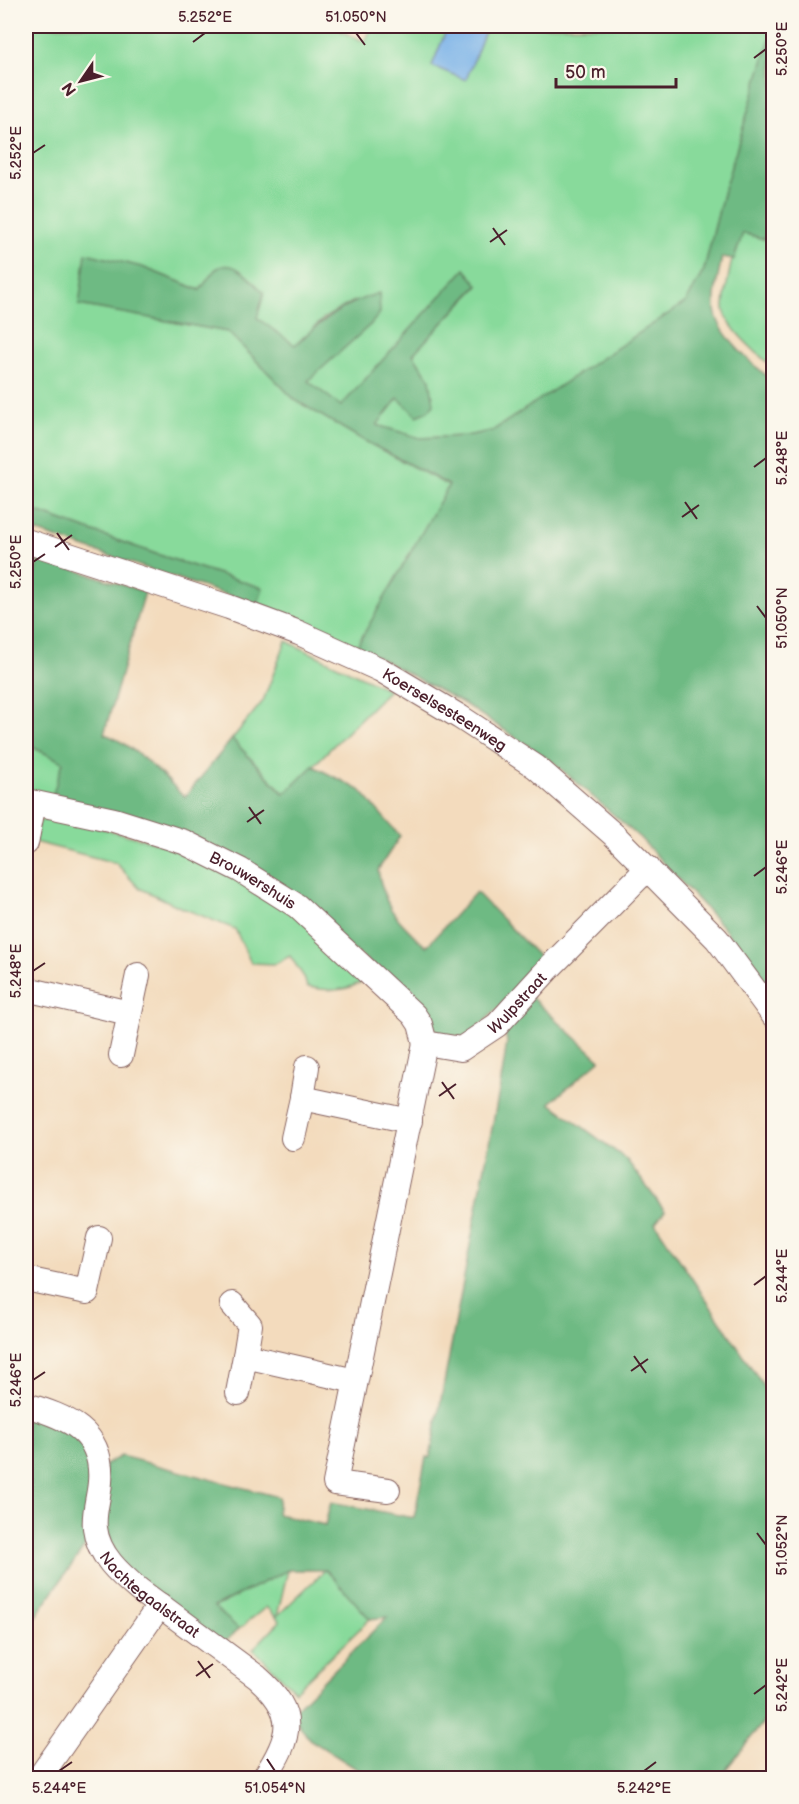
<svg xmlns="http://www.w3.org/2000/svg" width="799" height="1804" font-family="'Balsamiq Sans',sans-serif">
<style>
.green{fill:#88da9b;stroke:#697c63;stroke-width:1.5}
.forest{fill:#6eba83;stroke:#5c6c57;stroke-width:1.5}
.water{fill:#78b1e8;stroke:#61688a;stroke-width:1.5}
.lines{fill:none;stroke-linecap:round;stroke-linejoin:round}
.minor-casing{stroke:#85615e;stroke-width:26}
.minor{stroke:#fff;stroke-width:24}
.ticks{fill:none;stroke:#4a1f2b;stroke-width:2}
.labels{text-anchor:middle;stroke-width:4.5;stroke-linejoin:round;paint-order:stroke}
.street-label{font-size:16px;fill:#4a1f2b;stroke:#fbf7ec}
.neatline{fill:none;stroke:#4a1f2b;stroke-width:2}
.ticks-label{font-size:15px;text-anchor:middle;fill:#4a1f2b}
</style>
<rect width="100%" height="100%" fill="#fbf7ec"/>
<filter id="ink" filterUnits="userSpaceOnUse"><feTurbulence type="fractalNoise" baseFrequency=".0167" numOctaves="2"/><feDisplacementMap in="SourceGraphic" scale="12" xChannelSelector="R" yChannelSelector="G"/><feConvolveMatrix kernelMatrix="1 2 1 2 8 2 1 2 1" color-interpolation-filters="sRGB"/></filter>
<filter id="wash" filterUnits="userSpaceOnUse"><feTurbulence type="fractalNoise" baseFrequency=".008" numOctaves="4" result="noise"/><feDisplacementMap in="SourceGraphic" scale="24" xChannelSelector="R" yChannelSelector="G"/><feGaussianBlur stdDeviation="1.35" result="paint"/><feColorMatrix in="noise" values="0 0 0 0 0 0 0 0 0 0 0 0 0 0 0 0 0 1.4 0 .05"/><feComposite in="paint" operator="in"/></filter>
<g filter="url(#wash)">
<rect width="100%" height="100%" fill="#f3dbbd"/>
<path class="green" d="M 26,26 L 344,26 L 341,31 L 365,42 L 372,26 L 448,26 L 432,66 L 466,79 L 487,26 L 773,26 L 774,29 L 724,190 L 704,270 L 686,302 L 492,431 L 466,436 L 420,438 L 376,425 L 398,398 L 430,380 L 413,354 L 478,286 L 465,270 L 341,407 L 307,381 L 371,324 L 354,301 L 324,318 L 295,346 L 256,318 L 216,269 L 200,290 L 142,267 L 79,305 L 228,332 L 295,400 L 363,440 L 449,486 L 357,646 L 257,605 L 262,588 L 156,554 L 26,508 Z
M 773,193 L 773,368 C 760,355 723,326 724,306 C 725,291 729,274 732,259 L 734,259 L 742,233 L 764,239 Z
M 286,641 L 389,690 L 285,794 L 232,739 L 263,701 Z
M 26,744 L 64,762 L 52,797 L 26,791 Z
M 55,816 L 161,844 L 232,876 L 295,914 L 365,980 C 343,993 331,991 307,987 L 304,977 L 290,956 L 275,964 L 251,963 L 235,929 L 180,907 L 139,888 L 116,863 L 34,842 L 38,822 Z
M 326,1569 L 370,1619 L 295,1691 L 253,1649 L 280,1621 L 266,1607 L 239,1629 L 213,1608 L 288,1570 L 277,1616 Z"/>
<path class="forest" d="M 773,29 L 774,193 L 764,239 L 743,233 L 734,259 L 722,257 C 719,273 713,292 715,309 C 717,334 754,366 773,381 L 773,994 L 722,926 L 640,838 L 553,762 L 463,703 L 357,646 L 449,485 L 363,440 L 295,400 L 228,332 L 79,305 L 86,253 L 142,267 L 200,290 C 205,284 210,275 215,270 C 233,255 253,282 264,293 L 257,318 L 295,345 C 324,319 341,305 379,293 L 380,313 L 371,324 L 308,381 L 341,406 L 465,269 L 478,285 L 413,354 L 430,380 L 434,404 L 428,411 L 417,416 L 398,398 L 377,425 L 420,438 L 466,436 L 492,431 L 686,302 L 704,270 L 724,190 Z
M 26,508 L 156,554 L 263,588 L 257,605 L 26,528 Z
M 39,558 L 145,592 L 104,734 C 129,741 165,778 185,797 L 232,739 L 284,794 L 313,766 L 360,790 L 400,836 L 378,870 C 386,913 397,918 426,947 L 476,892 L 545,963 L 467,1038 L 442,1035 L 437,1031 L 384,974 L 244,864 L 52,797 L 63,762 L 26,744 L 26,603 Z
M 531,997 L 600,1060 L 550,1103 L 626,1159 L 665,1211 L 655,1223 L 773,1400 L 773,1710 L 719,1778 L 371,1778 L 309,1739 L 291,1713 L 387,1617 L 370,1619 L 326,1570 L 288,1570 L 214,1607 L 239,1629 L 222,1644 L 115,1560 L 102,1513 L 105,1465 L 121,1456 L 279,1497 L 277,1514 L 325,1525 L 331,1502 L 414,1518 L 426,1457 L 430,1458 L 502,1075 L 507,1042 L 504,1026 Z
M 26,1413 L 58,1421 L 90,1452 L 90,1539 L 26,1630 Z"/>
<path class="water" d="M 448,26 L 487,26 L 466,80 L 432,66 Z"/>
</g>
<g filter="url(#ink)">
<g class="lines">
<g class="minor-casing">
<g id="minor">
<path id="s1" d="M 26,541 L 229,607 L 299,633 L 381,670 L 460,717 L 536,767 L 614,835 L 717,939 L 774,1016"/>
<path id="s2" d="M 26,801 L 114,820 L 184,842 L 240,870 L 297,906 L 414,1015 L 420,1024 L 425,1043"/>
<path d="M 26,843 L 34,803"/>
<path d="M 26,989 L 129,1013"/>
<path d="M 121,1055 L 138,975"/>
<path d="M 302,1098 L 307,1067"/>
<path d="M 293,1138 L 302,1098 L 410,1121"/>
<path d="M 26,1279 L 87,1292 L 99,1238"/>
<path d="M 232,1304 L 250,1325 L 245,1356"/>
<path d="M 238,1393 L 245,1356 L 355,1381"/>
<path id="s3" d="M 26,1405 C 67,1417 104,1431 100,1482 C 99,1497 93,1513 95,1528 C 98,1555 120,1574 139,1590 L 257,1677 C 298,1713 292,1736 264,1778"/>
<path id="s4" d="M 388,1490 L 335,1483 L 425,1043 L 461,1049 L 497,1025 L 549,968 L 648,868"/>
<path d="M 39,1778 L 160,1605"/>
</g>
</g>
<use href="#minor" class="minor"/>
</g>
</g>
<path class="ticks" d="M 356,33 L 365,45M 193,42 L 205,33M 754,58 L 766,49M 33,153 L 45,145M 493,228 L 505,245M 490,242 L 507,230M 754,467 L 766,458M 685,502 L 697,519M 682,517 L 699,505M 57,533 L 69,550M 55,547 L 72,535M 33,562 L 45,554M 757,606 L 766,618M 249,807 L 261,824M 247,822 L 264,810M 754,876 L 766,867M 33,971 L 45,963M 442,1082 L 454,1099M 439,1096 L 456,1084M 754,1285 L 766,1276M 634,1356 L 646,1373M 631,1371 L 648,1359M 33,1380 L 45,1372M 757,1533 L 766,1545M 198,1661 L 210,1678M 196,1676 L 213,1664M 754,1694 L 766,1685M 267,1759 L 275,1771M 59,1771 L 72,1762M 644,1771 L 656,1762"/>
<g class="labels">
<g class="street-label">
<text dy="6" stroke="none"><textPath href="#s1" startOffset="453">Koerselsesteenweg</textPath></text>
<text dy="6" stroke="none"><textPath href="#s2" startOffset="242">Brouwershuis</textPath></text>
<text dy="6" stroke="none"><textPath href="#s4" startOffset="612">Wulpstraat</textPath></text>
<text dy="6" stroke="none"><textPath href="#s3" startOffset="254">Nachtegaalstraat</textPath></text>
</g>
</g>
<rect width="799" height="1804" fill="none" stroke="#fbf7ec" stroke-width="66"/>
<g transform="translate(81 81) rotate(235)" stroke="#fbf7ec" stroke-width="4.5" paint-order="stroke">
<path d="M0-4.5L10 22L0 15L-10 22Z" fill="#4a1f2b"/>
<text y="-9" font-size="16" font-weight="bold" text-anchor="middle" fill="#4a1f2b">N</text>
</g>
<path d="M556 78v9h120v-9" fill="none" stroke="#4a1f2b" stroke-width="3"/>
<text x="565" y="78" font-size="18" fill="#4a1f2b" stroke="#fbf7ec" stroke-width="4.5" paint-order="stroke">50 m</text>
<rect x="33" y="33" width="733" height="1738" class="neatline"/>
<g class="ticks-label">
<text x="205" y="22">5.252°E</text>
<text x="356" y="22">51.050°N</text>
<text transform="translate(782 49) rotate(-90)" y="5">5.250°E</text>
<text transform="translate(16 153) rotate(-90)" y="5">5.252°E</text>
<text transform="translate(782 458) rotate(-90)" y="5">5.248°E</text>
<text transform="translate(16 562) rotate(-90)" y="5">5.250°E</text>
<text transform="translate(782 618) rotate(-90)" y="5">51.050°N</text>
<text transform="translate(782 867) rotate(-90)" y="5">5.246°E</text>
<text transform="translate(16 971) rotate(-90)" y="5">5.248°E</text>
<text transform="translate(782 1276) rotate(-90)" y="5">5.244°E</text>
<text transform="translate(16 1380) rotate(-90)" y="5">5.246°E</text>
<text transform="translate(782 1545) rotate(-90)" y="5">51.052°N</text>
<text transform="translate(782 1685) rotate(-90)" y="5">5.242°E</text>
<text x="59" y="1793">5.244°E</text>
<text x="275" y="1793">51.054°N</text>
<text x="644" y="1793">5.242°E</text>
</g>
</svg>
